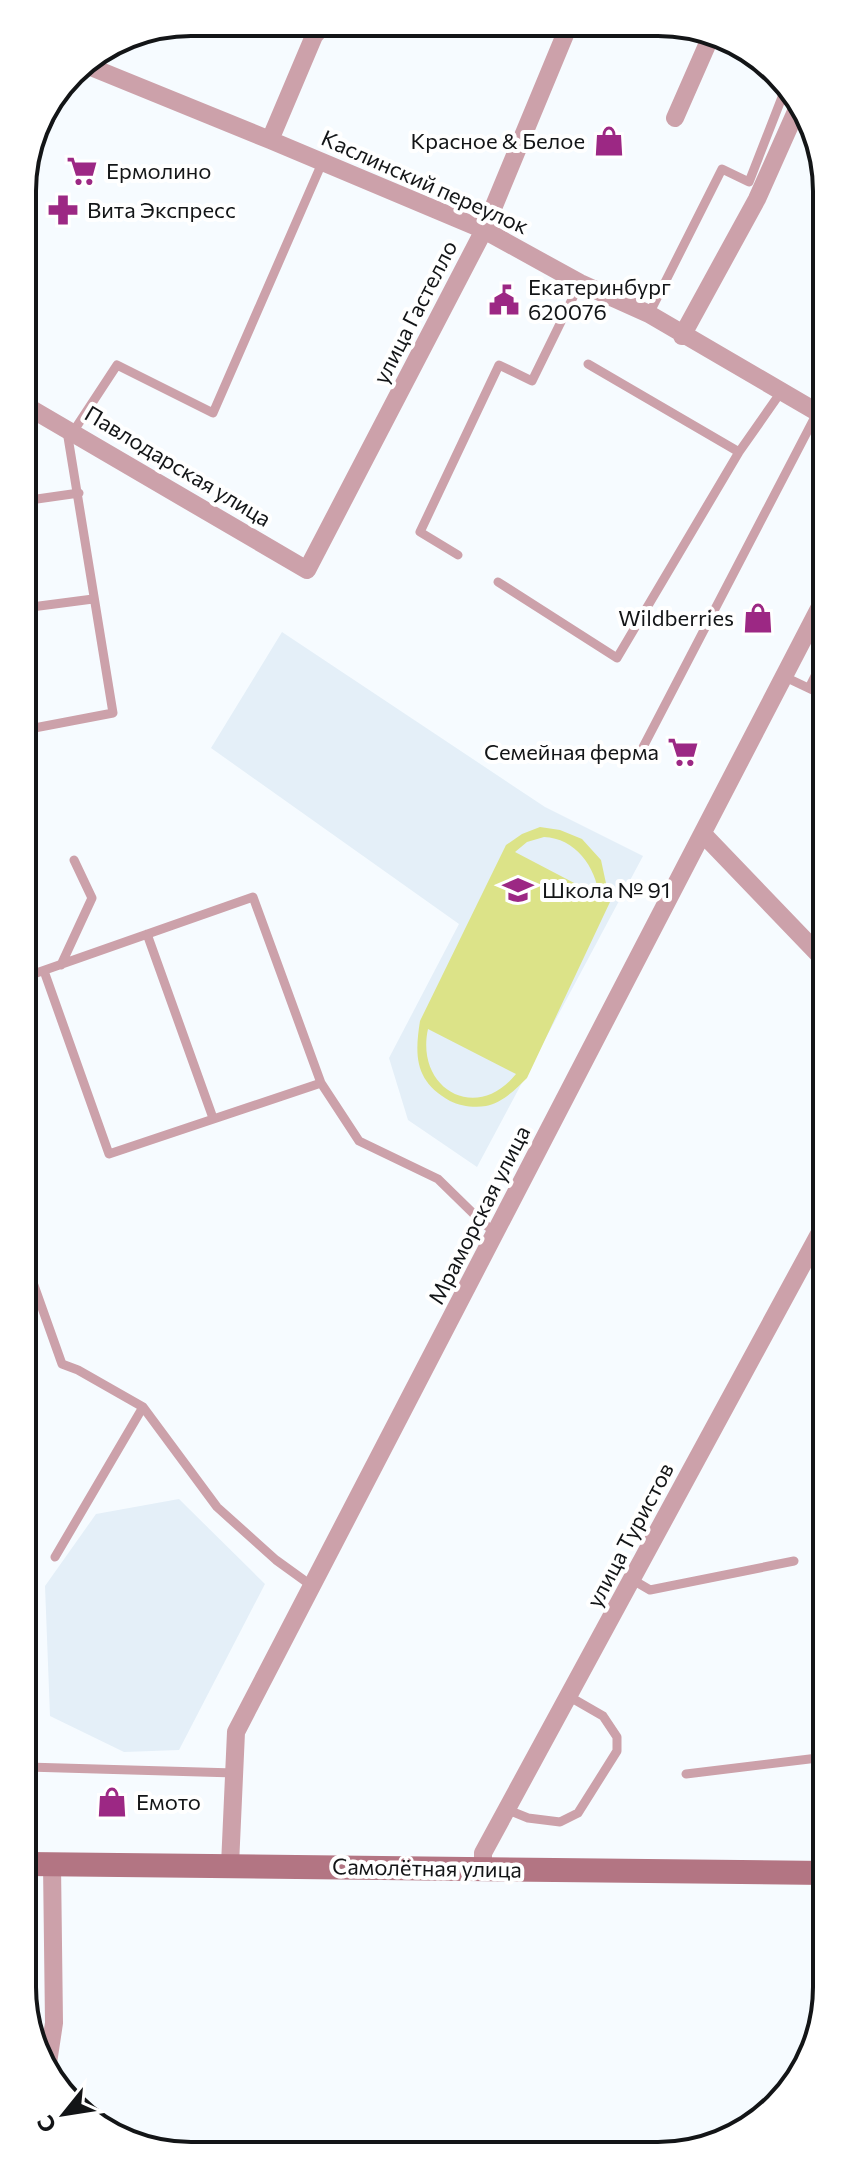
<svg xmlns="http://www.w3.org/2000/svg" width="849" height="2178" font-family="Commissioner,sans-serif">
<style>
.built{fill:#e4eff8}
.green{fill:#dce388;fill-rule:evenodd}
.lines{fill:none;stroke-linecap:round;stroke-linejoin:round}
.service{stroke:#cca1aa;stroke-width:9}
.minor{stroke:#cca1aa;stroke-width:18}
.secondary{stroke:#b37583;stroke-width:24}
.primary{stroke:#9f5468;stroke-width:24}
.labels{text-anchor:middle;stroke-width:8;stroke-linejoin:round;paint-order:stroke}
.poi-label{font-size:22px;fill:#131517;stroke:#fff;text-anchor:start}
.street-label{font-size:22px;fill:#131517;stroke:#fff}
.rim{fill:none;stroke:#131517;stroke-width:4}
</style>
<rect width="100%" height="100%" fill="#f6fbff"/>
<path class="built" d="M 282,632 L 545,807 L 643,856 L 477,1167 L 408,1120 L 389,1058 L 459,924 L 211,748 Z
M 179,1499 L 265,1584 L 179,1750 L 124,1752 L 50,1716 L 45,1586 L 96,1514 Z"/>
<path class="green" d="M 540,827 L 560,830 L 582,839 L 601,860 L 610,902 L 527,1078 C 516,1089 502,1103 486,1106 C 474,1108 460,1106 450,1101 C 416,1082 414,1058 420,1021 L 506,845 L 522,834 ZM 544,837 C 575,838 596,867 599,896 L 515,852 L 527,842 ZM 428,1029 L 516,1074 C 476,1124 415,1088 428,1029 Z"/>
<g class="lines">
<path class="service" d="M 649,314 L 722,169 L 749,182 L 786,87
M 588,364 L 739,452
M 73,432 L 117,365 L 213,413 L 322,163
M 23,501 L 79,493
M 458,555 L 420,532 L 499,365 L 532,381 L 580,283
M 498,582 L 617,658 L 739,452 L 781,392
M 24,608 L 93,599
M 783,676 L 823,695
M 809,688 L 823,660
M 24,730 L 113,713 L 67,431
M 641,751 L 817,413
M 147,934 L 213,1118
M 61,965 L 92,898 L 74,860
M 44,971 L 109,1154 L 321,1083 L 359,1141 L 438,1179 L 483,1223 L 496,1233
M 25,977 L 253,897 L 321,1083
M 25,1260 L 62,1364 L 78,1370 L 143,1407 L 217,1507 L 276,1560 L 312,1586
M 55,1557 L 143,1407
M 633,1580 L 650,1590 L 794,1561
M 27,1767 L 235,1773
M 686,1774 L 826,1757
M 508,1810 L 528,1818 L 560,1822 L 578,1813 L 617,1751 L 617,1737 L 603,1716 L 570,1697"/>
<path class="minor" d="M 81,63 L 270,140 L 484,230 L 580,283 L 649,314 L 822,415
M 675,118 L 711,36
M 270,140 L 314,36 L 325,23
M 682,336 L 757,199 L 798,107
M 23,404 L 307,570 L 484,230 L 569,25
M 703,834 L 824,960
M 230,1865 L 236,1732 L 823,601
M 483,1868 L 483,1853 L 824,1225
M 48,2063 L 54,2023 L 52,1865"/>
<path class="secondary" d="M 27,1864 L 826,1873"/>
<path class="primary" d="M 36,131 L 52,100"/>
</g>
<defs>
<g id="shop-bare" transform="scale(2.4)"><path d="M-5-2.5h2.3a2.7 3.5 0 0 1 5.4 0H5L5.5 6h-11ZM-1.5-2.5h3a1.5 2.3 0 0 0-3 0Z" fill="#9c2884" stroke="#fff" stroke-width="2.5" paint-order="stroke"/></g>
<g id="supermarket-bare" transform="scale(2.4)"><path d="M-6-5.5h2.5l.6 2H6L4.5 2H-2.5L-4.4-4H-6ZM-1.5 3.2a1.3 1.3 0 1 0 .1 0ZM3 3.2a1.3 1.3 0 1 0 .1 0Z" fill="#9c2884" stroke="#fff" stroke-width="2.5" paint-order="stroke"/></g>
<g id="pharmacy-bare" transform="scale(2.4)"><path d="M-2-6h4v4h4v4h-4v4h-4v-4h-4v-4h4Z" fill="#9c2884" stroke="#fff" stroke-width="2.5" paint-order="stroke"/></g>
<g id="civic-bare" transform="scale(2.4)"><path d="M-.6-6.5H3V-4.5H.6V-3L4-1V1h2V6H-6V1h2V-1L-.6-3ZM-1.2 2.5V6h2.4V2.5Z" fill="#9c2884" stroke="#fff" stroke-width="2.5" paint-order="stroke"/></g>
<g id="school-bare" transform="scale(2.4)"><path d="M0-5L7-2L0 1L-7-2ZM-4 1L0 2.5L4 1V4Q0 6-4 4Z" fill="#9c2884" stroke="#fff" stroke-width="2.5" paint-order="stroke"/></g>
</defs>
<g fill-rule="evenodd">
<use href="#shop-bare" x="609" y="141"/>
<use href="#supermarket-bare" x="82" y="171"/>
<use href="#pharmacy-bare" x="63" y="210"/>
<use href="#civic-bare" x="504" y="300"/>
<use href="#shop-bare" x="758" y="618"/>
<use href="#supermarket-bare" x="683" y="752"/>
<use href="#school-bare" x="518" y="890"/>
<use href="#shop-bare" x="112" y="1802"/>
</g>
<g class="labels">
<g class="poi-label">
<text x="585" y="149" text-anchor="end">Красное &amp; Белое</text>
<text x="106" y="179">Ермолино</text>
<text x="87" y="218">Вита Экспресс</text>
<text x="528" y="295">Екатеринбург<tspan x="528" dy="25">620076</tspan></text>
<text x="734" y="626" text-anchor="end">Wildberries</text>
<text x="659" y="760" text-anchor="end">Семейная ферма</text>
<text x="542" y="898">Школа № 91</text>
<text x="136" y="1810">Емото</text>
</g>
<g class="street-label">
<text transform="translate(425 182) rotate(24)" y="8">Каслинский переулок</text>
<text transform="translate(415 312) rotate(-63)" y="8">улица Гастелло</text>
<text transform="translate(178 466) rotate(31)" y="8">Павлодарская улица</text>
<text transform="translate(479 1215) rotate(-63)" y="8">Мраморская улица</text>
<text transform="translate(630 1535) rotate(-62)" y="8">улица Туристов</text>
<text transform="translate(427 1868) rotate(1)" y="8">Самолётная улица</text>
</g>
</g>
<path d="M0 0H849V2178H0ZM191 36H658A155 155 0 0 1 813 191V1987A155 155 0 0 1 658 2142H191A155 155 0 0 1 36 1987V191A155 155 0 0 1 191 36Z" fill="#fff" fill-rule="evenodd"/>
<path class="rim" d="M191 36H658A155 155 0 0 1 813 191V1987A155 155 0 0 1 658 2142H191A155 155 0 0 1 36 1987V191A155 155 0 0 1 191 36Z"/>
<g transform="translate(64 2114) rotate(240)" stroke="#ffffff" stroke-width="6" paint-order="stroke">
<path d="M0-6L14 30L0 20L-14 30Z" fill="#131517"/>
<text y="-12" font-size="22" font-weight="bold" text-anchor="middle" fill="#131517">С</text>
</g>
</svg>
